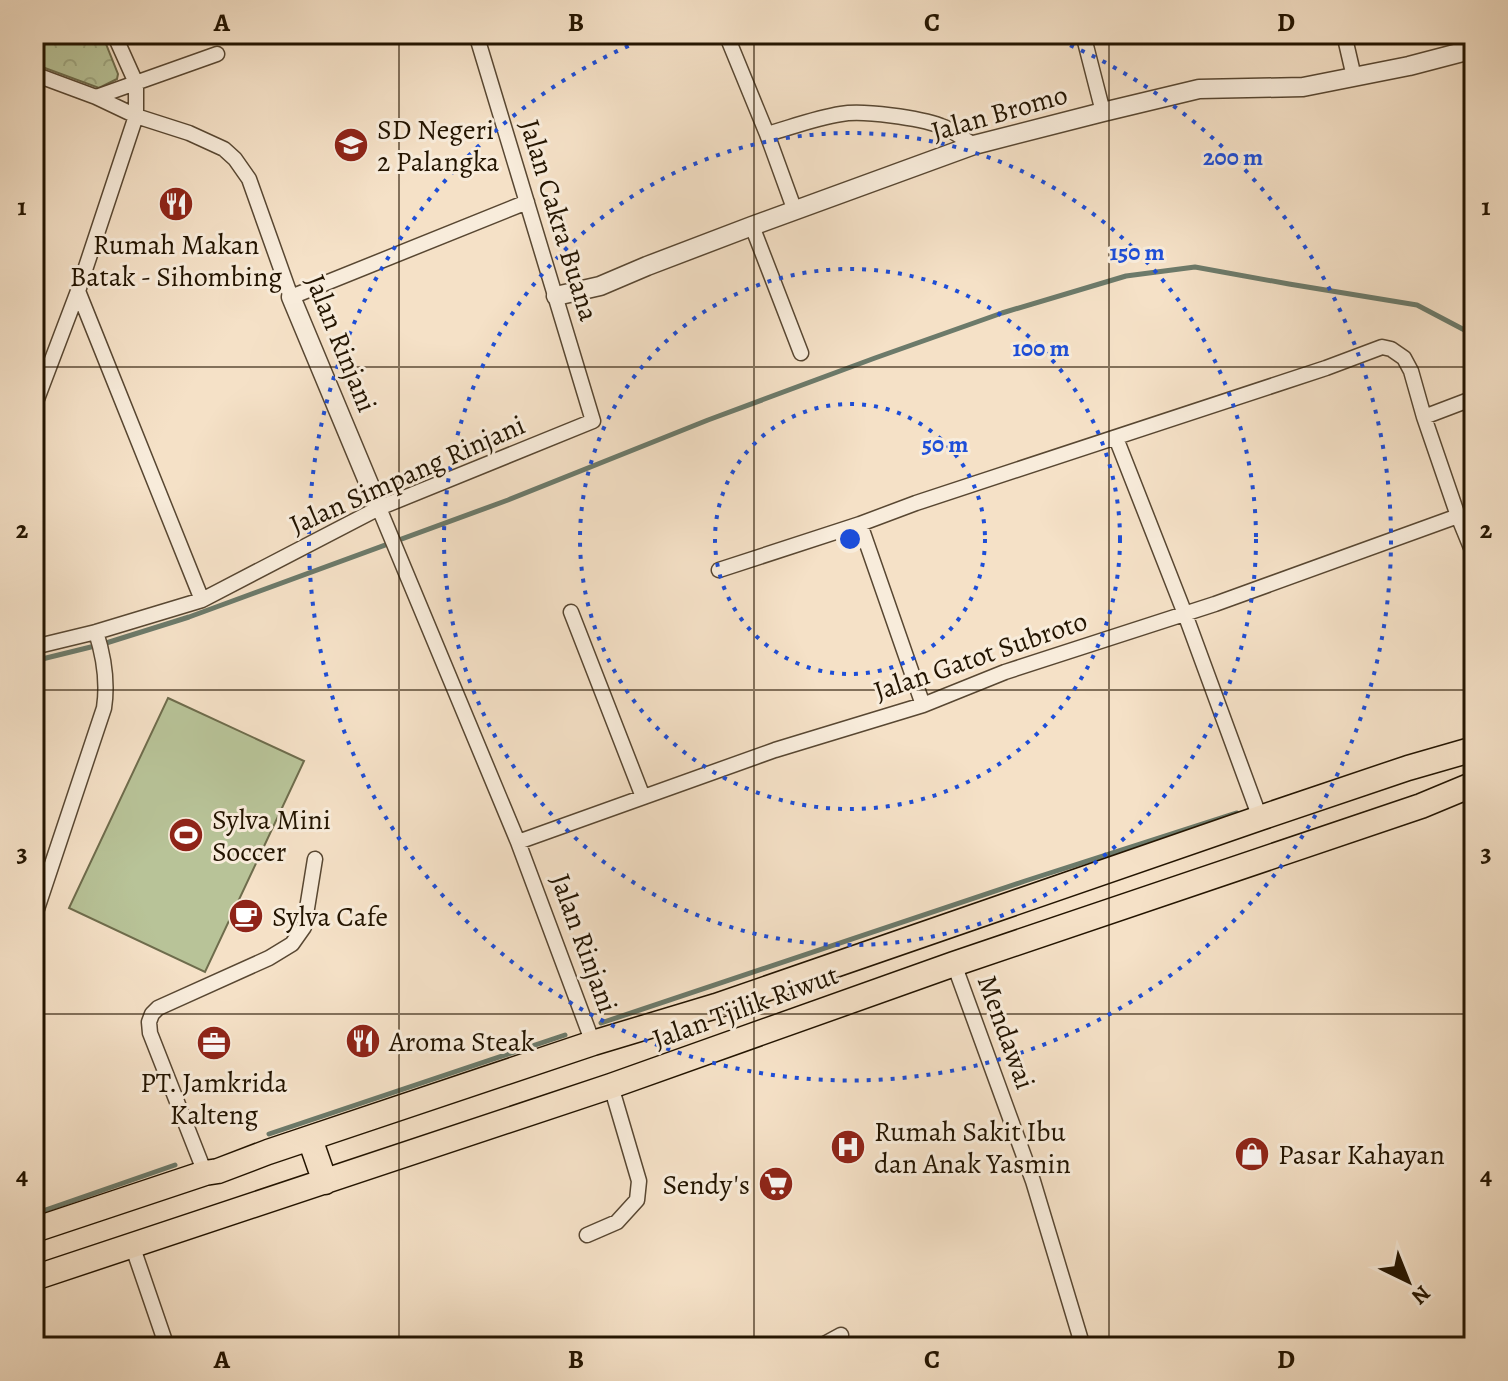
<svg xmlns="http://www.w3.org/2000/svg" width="1508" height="1381" font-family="Alegreya,serif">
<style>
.green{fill:#b8c398;stroke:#6e6c4c;stroke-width:2}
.forest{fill:url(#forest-crowns);stroke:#6e6c4c;stroke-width:2}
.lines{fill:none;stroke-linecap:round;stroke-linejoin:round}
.stream{stroke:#6c7a6a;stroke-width:5}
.minor-casing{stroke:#584732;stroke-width:17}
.tertiary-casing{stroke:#584732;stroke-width:21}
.trunk-casing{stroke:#231400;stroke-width:27}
.minor{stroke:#f8ecdb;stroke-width:14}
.tertiary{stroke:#f8ecdb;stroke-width:18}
.trunk{stroke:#f5e1c7;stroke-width:24}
.grid{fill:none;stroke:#231400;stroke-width:2;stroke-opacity:0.55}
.ring{fill:none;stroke:#1d4ed8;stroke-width:4;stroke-dasharray:4 8}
.labels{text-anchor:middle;stroke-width:6;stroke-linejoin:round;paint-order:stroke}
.street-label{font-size:28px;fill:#231400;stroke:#f8ecdb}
.poi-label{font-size:28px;fill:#231400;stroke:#f8ecdb;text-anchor:start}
.centre{fill:#1d4ed8;stroke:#f8ecdb;stroke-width:4}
.ring-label{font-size:24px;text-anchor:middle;font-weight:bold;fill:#1d4ed8;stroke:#f8ecdb;stroke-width:6;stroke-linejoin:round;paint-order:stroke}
.neatline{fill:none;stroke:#231400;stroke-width:3}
.grid-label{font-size:26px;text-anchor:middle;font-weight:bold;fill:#231400}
</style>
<defs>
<pattern id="forest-crowns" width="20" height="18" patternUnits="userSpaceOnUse" patternTransform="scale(2)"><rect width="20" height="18" fill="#b8c398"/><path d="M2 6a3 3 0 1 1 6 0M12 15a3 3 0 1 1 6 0" fill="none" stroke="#9ea781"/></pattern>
</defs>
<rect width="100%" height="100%" fill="#f5e1c7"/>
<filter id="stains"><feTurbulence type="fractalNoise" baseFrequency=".0025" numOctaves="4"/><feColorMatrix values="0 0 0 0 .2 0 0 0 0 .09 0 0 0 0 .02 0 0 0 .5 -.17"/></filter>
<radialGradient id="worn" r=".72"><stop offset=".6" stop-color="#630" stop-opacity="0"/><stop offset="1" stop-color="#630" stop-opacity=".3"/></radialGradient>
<path class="green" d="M 168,698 L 304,761 L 205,972 L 69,908 Z"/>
<path class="forest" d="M 34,34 L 102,34 L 118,74 L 117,79 L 99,88 L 34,64 Z"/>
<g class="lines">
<path class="stream" d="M 34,661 L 103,644 L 189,617 L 508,500 L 708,420 L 875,358 L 1002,313 L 1126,276 L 1195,267 L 1289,284 L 1417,305 L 1474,335
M 601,1023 L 1025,881 L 1237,813
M 269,1134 L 565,1035
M 34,1214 L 175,1165"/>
<g class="minor-casing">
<path id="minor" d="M 726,34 L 767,134 L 795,211
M 1083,34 L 1103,112
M 1344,34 L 1354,77
M 34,74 L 96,97 L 136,116 L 189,133 L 224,149 L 235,159 L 249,179 L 291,297 L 527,202
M 96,97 L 217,54
M 767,134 C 792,127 816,118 841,114 C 863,110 920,118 941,126 C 953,130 963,139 974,145
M 752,226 L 801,353
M 78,291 L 202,600
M 34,407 L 78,291 L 136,116 L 136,83 L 114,34
M 1424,417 L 1474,398
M 1116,438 L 1185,614 L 1260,818
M 379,508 L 518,842 L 593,1043
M 719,570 L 860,524
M 571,612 L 643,797
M 34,647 L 96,632 L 202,600 L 379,508 L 593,421 L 476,34
M 923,705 L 860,524 L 916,503 L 1326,368 L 1382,347 L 1391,349 L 1404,358 L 1411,371 L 1424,417 L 1458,516 L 1474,555
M 518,842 L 775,750 L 923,705 L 1005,672 L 1215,604 L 1458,516
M 34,918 L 104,708 C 108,682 104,657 96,632
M 954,964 L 1033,1181 L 1083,1347
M 205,1173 L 150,1033 L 149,1022 L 152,1014 L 158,1008 L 269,958 L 292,944 L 304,927 L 315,859
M 587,1235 L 617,1222 L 637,1200 L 639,1181 L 611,1086
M 132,1245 L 167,1347
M 819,1347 L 841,1335"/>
</g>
<g class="tertiary-casing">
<path id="tertiary" d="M 556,296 L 600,286 L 647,266 L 752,226 L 974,145 L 1103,112 L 1199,89 L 1303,87 L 1409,66 L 1474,49
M 291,297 L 379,508"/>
</g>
<g class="trunk-casing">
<path id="trunk" d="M 310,1139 L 325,1182
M 34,1230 L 205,1173 L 218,1171 L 268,1152 L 593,1043 L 716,1006 L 1260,818 L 1408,768 L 1474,749
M 34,1278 L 611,1086 L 954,964 L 1421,806 L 1474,784"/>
</g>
<use href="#minor" class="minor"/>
<use href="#tertiary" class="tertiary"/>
<use href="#trunk" class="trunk"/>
</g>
<path class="grid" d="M 399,34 L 399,1347M 754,34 L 754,1347M 1109,34 L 1109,1347M 34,367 L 1474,367M 34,690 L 1474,690M 34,1014 L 1474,1014"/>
<g class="ring">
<circle cx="850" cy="539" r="135"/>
<circle cx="850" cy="539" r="270"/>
<circle cx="850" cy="539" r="406"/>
<path d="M1048 36A541 541 0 1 1 652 36"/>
</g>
<defs>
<g id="school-disc" transform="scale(1.8)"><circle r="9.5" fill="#8f2418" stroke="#f8ecdb"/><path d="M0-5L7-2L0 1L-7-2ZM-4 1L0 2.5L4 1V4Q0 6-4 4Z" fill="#fff"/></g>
<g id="restaurant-disc" transform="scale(1.8)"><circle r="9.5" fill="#8f2418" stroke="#f8ecdb"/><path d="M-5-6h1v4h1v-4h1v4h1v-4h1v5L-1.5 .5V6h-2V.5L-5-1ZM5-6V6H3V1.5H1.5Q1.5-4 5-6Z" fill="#fff"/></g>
<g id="stadium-disc" transform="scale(1.8)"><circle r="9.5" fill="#8f2418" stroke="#f8ecdb"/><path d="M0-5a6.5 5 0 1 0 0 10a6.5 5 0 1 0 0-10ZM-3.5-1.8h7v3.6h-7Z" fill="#fff"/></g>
<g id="cafe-disc" transform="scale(1.8)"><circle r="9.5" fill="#8f2418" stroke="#f8ecdb"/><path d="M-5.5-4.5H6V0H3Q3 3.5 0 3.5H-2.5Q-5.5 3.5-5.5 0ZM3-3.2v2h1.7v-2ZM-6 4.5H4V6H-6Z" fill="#fff"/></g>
<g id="office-disc" transform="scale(1.8)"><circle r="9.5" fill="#8f2418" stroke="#f8ecdb"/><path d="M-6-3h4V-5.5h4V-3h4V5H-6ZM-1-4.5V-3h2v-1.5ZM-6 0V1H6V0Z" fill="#fff"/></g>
<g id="hospital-disc" transform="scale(1.8)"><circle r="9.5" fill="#8f2418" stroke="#f8ecdb"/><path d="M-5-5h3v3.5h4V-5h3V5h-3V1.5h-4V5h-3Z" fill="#fff"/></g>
<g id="shop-disc" transform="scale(1.8)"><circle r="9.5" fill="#8f2418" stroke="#f8ecdb"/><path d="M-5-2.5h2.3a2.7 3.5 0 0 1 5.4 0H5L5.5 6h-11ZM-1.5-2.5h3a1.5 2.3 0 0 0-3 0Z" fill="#fff"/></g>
<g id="supermarket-disc" transform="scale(1.8)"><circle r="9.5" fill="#8f2418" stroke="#f8ecdb"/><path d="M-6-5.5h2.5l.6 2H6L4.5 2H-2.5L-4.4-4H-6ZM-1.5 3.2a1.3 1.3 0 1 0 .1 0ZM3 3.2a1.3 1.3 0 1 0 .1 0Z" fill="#fff"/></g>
</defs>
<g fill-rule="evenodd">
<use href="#school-disc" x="351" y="145"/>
<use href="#restaurant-disc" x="176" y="204"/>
<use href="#stadium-disc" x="186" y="835"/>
<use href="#cafe-disc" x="246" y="916"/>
<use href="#restaurant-disc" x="363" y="1041"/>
<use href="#office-disc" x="214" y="1043"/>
<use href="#hospital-disc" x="848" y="1147"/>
<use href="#shop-disc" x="1252" y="1154"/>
<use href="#supermarket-disc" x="776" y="1184"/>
</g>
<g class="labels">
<g class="street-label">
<text transform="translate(999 112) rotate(-16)" y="10">Jalan Bromo</text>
<text transform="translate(560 220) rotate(73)" y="10">Jalan Cakra Buana</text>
<text transform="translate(342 343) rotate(68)" y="10">Jalan Rinjani</text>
<text transform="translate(407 474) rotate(-24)" y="10">Jalan Simpang Rinjani</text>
<text transform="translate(980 655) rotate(-19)" y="10">Jalan Gatot Subroto</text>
<text transform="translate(585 943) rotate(70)" y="10">Jalan Rinjani</text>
<text transform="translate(745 1006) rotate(-20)" y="10">Jalan Tjilik Riwut</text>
<text transform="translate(1007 1032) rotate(70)" y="10">Mendawai</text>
</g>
<g class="poi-label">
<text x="377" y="139">SD Negeri<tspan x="377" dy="32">2 Palangka</tspan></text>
<text x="176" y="254" text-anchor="middle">Rumah Makan<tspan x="176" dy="32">Batak - Sihombing</tspan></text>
<text x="212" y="829">Sylva Mini<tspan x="212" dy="32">Soccer</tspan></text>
<text x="272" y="926">Sylva Cafe</text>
<text x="389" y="1051">Aroma Steak</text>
<text x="214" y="1092" text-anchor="middle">PT. Jamkrida<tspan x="214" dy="32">Kalteng</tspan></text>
<text x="874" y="1141">Rumah Sakit Ibu<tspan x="874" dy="32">dan Anak Yasmin</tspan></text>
<text x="1278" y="1164">Pasar Kahayan</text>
<text x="750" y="1194" text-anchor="end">Sendy's</text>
</g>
</g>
<circle cx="850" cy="539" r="12" class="centre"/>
<g class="ring-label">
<text x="1233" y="165">200 m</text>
<text x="1137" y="260">150 m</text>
<text x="1041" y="356">100 m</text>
<text x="945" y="452">50 m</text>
</g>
<rect width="1508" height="1381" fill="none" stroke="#f5e1c7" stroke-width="88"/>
<g transform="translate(1408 1281) rotate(137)" stroke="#f8ecdb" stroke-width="6" paint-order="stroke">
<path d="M0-6L14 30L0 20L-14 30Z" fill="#231400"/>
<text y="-12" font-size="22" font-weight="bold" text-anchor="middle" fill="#231400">N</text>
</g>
<rect x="44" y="44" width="1420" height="1293" class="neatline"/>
<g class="grid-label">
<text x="222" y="31">A</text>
<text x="576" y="31">B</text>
<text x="932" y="31">C</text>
<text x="1286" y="31">D</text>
<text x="22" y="215">1</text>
<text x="1486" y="215">1</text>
<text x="22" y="538">2</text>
<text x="1486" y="538">2</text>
<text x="22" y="861">3</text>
<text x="1486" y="861">3</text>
<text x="22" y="1184">4</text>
<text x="1486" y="1184">4</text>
<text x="222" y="1368">A</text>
<text x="576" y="1368">B</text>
<text x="932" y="1368">C</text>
<text x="1286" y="1368">D</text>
</g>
<rect width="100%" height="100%" filter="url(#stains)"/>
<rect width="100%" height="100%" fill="url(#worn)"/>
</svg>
